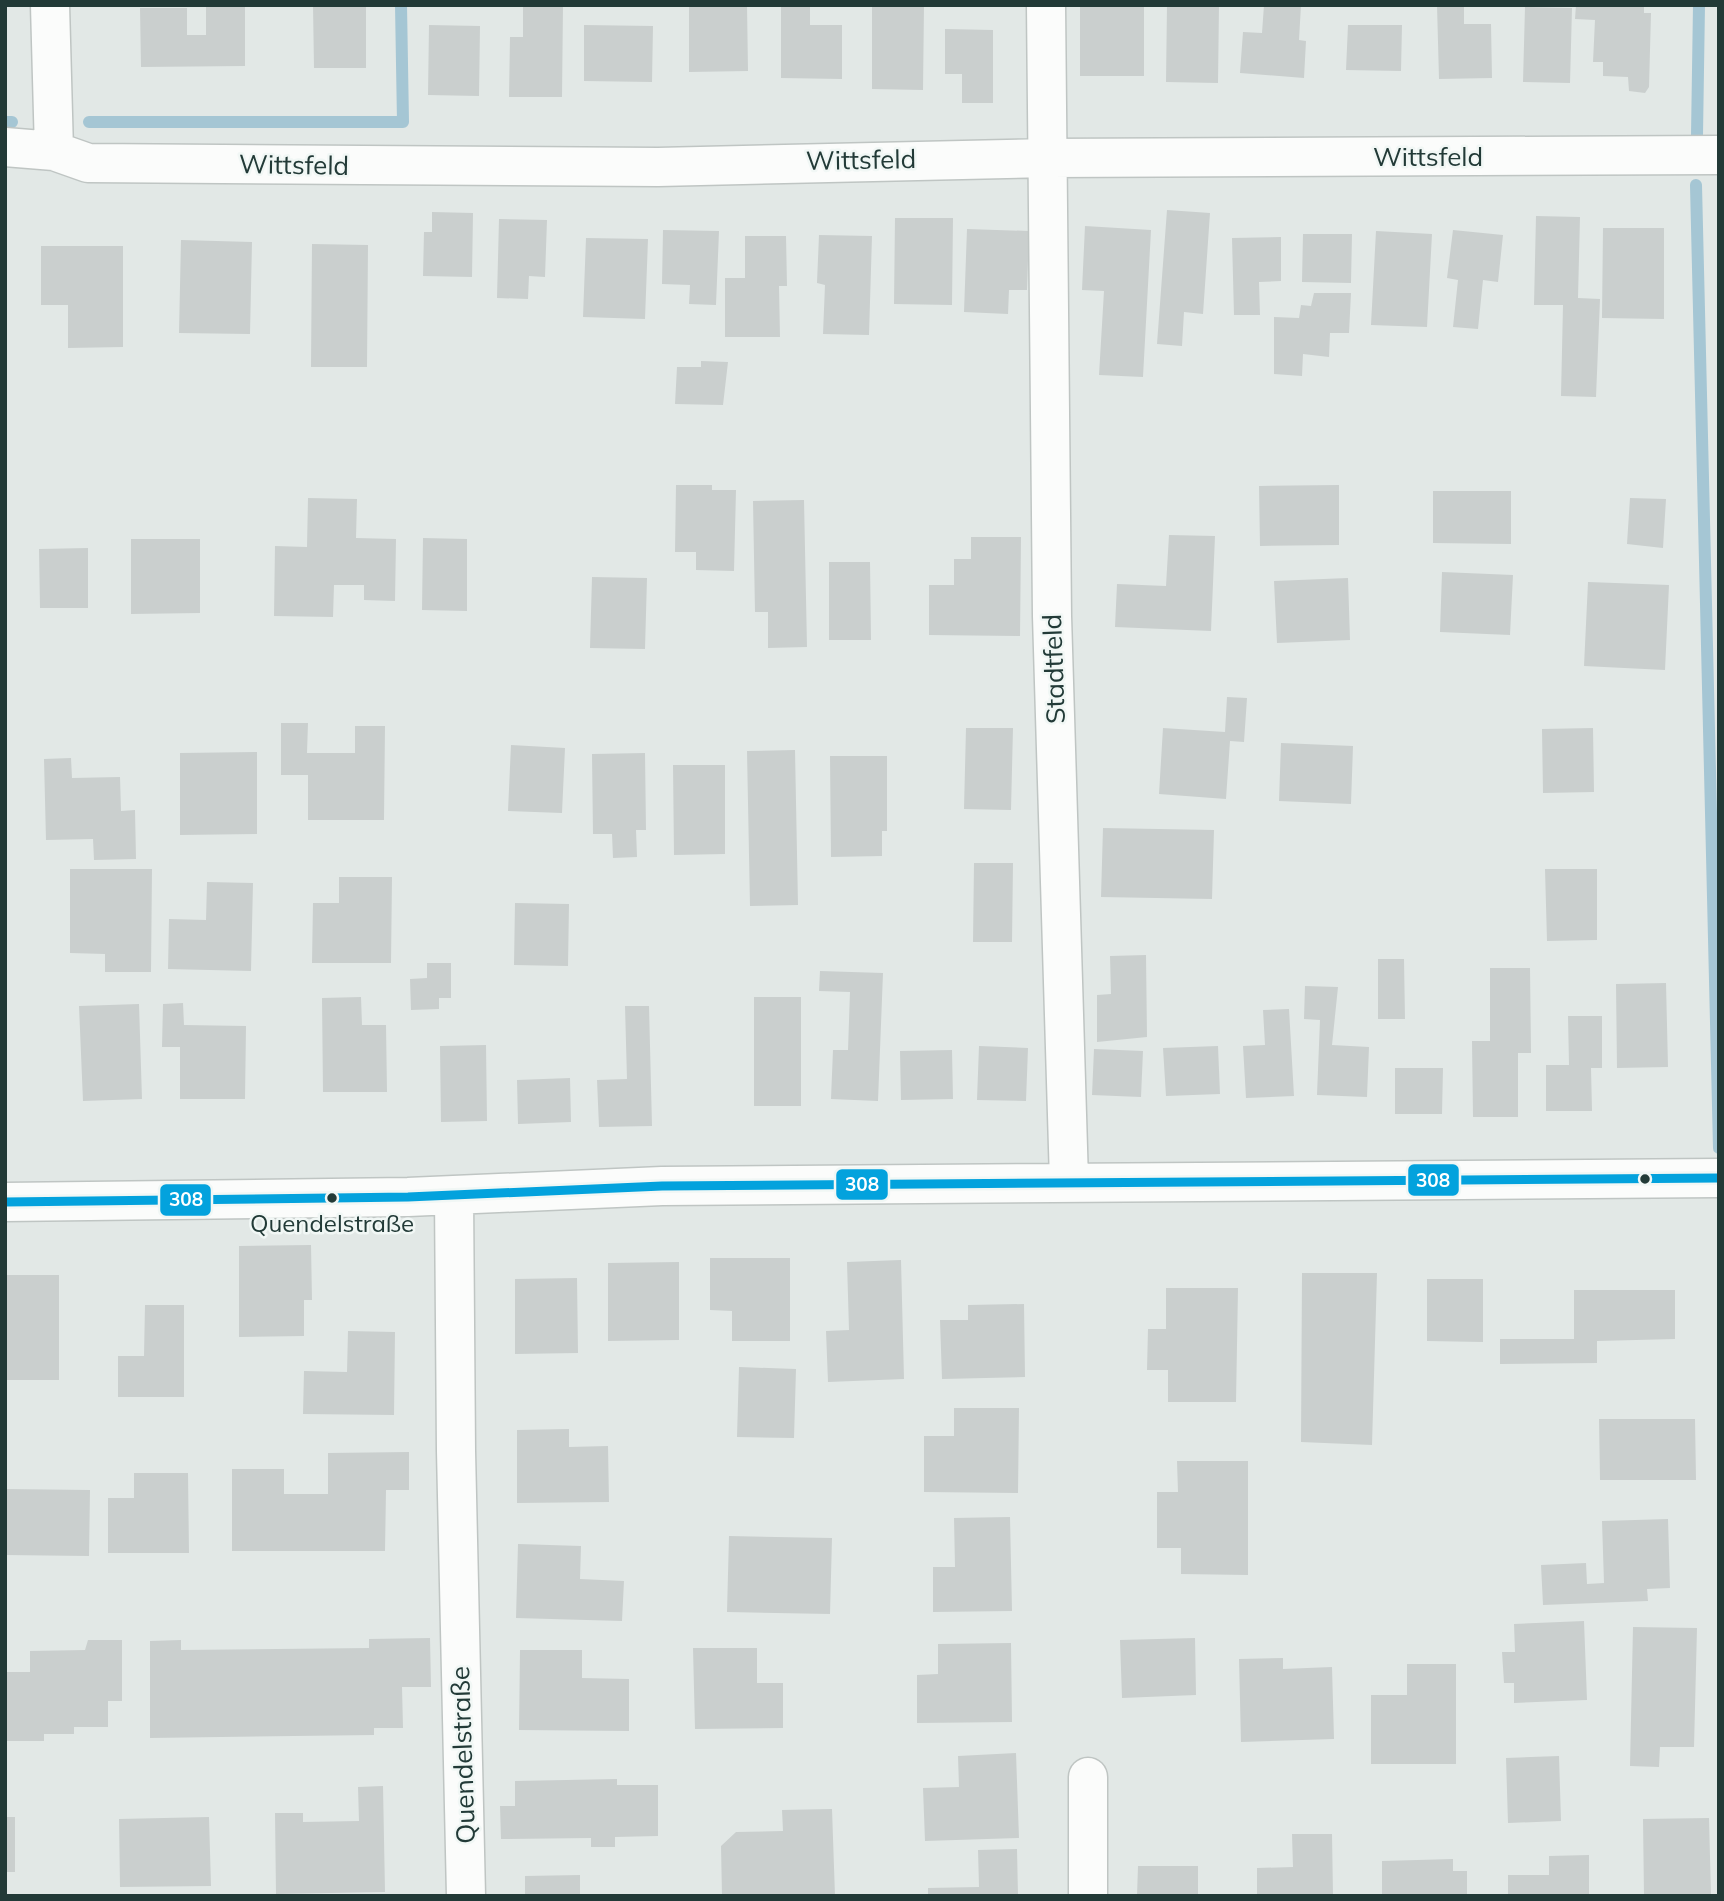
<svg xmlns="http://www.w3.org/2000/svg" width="1724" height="1901" font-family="Mulish,sans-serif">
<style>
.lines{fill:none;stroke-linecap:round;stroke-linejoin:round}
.stream{stroke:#a5c6d4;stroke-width:12}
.building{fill:#cacfce}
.street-casing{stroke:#bfc5c3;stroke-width:41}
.street{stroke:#fbfcfb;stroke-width:38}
.bus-1-casing{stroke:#f1f7f5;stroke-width:14}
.bus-1{stroke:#03a2dd;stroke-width:9}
.bus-dot{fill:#223a37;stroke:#f1f7f5;stroke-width:2.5}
.labels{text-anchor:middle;stroke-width:5;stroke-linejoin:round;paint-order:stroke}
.bus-label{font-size:24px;fill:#223a37;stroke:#f1f7f5}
.street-label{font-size:26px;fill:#223a37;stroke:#f1f7f5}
.line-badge{stroke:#f1f7f5;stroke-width:2.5}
.badge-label{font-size:19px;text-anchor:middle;font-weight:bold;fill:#fff}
</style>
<rect width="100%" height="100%" fill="#e2e8e6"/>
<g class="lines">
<path class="stream" d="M 5,122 L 12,122
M 89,122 L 403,122 L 401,5
M 1697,135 L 1699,5
M 1696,185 L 1719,1148"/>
</g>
<path class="building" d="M 206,5 L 245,5 L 245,66 L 141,67 L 140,8 L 187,8 L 187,35 L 206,35 Z
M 313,5 L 366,5 L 366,68 L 314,68 Z
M 523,5 L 563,5 L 562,97 L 509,97 L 510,37 L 523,37 Z
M 689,5 L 747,5 L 748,71 L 689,72 Z
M 781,5 L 810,5 L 810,25 L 842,25 L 842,79 L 781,78 Z
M 872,5 L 924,5 L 923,90 L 872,89 Z
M 1080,5 L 1144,5 L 1144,76 L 1080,76 Z
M 1167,5 L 1219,5 L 1218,83 L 1166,82 Z
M 1264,5 L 1301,5 L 1299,40 L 1306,41 L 1304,78 L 1240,73 L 1243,32 L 1262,33 Z
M 1437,5 L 1464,5 L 1464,24 L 1491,24 L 1492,78 L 1439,79 Z
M 1576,5 L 1644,5 L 1644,13 L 1651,13 L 1649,87 L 1645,93 L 1629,91 L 1628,77 L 1603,76 L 1603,62 L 1593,62 L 1595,20 L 1575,19 Z
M 1525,7 L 1572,8 L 1570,83 L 1523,82 Z
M 429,25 L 480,26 L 479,96 L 428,95 Z
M 584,25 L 653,26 L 652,82 L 584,81 Z
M 1348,25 L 1402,25 L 1401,71 L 1346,70 Z
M 945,29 L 993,30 L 993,103 L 962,103 L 962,74 L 945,74 Z
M 1167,210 L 1210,213 L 1203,314 L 1184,312 L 1182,346 L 1157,344 Z
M 432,212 L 473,213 L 472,277 L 423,276 L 424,232 L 432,232 Z
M 1536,216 L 1580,217 L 1578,298 L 1600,299 L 1596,397 L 1561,396 L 1563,305 L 1534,305 Z
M 895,218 L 953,218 L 952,305 L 894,304 Z
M 499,219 L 547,220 L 545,277 L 529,276 L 528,299 L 497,298 Z
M 1085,226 L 1151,230 L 1143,377 L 1099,375 L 1104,291 L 1082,290 Z
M 1603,228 L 1664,228 L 1664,319 L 1602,318 Z
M 967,229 L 1029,231 L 1027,290 L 1009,290 L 1008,314 L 964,312 Z
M 663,230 L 719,231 L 716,305 L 689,304 L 690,285 L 662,284 Z
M 1453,230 L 1503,235 L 1498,282 L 1483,280 L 1478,329 L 1453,327 L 1458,280 L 1447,278 Z
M 1376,231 L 1432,234 L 1427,327 L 1371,325 Z
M 1303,234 L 1352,234 L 1351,283 L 1302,282 Z
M 819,235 L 872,236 L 869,335 L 823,334 L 825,285 L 817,283 Z
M 745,236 L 786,236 L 787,286 L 779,286 L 780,337 L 725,337 L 725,278 L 745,278 Z
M 1281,237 L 1281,281 L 1259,282 L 1260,315 L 1234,315 L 1232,238 Z
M 586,238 L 648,239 L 645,319 L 583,317 Z
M 181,240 L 252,242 L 250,334 L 179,333 Z
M 312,244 L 368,245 L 367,367 L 311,367 Z
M 41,246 L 123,246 L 123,347 L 68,348 L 68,305 L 41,305 Z
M 1314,293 L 1351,293 L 1349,333 L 1330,333 L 1329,357 L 1303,354 L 1302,376 L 1274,374 L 1274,317 L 1299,318 L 1301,305 L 1311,306 Z
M 701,361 L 728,362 L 723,405 L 675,404 L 677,367 L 701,367 Z
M 676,485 L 712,485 L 712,490 L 736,490 L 734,571 L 696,570 L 696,552 L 675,552 Z
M 1339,485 L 1339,545 L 1260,546 L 1259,486 Z
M 1433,491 L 1511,491 L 1511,544 L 1433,543 Z
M 308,498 L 357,499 L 356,538 L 396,539 L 395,601 L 364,600 L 364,585 L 334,585 L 333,617 L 274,616 L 275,546 L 307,547 Z
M 1630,498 L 1666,499 L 1663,548 L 1627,544 Z
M 804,500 L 807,647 L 768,648 L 768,612 L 755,612 L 753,501 Z
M 1169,535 L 1215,536 L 1211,631 L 1115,627 L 1117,584 L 1166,586 Z
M 971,537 L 1021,537 L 1020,636 L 929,635 L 929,585 L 954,585 L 954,559 L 971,559 Z
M 423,538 L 467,539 L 467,611 L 422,610 Z
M 131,539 L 200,539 L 200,613 L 131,614 Z
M 88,548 L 88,608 L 40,608 L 39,549 Z
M 829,562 L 870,562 L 871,640 L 829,640 Z
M 1442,572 L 1513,575 L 1510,635 L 1440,632 Z
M 592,577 L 647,578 L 645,649 L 590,648 Z
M 1348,578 L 1350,640 L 1277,643 L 1274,581 Z
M 1588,582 L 1669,585 L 1665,670 L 1584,666 Z
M 1227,697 L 1247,698 L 1244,742 L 1230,741 L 1226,799 L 1159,794 L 1163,728 L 1225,732 Z
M 281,723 L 308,723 L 307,753 L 355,753 L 355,726 L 385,726 L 384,820 L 308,820 L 308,775 L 281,775 Z
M 966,728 L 1013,728 L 1011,810 L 964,809 Z
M 1593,728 L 1594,792 L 1543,793 L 1542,729 Z
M 1281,743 L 1353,746 L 1351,804 L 1279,801 Z
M 511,745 L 565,748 L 562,813 L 508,811 Z
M 795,750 L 798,905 L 750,906 L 747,751 Z
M 257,752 L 257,834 L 180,835 L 180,753 Z
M 645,753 L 646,830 L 636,830 L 637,857 L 613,858 L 612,834 L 593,834 L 592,754 Z
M 830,756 L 887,756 L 887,831 L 882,831 L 882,856 L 831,857 Z
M 71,758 L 72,778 L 120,777 L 121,811 L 135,810 L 136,859 L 94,860 L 93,839 L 46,840 L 44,759 Z
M 673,765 L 725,765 L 725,854 L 674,855 Z
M 1103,828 L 1214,830 L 1212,899 L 1101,897 Z
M 974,863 L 1013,863 L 1012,942 L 973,942 Z
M 70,869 L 152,869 L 151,972 L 105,972 L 105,954 L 70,953 Z
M 1545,869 L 1597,869 L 1597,940 L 1547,941 Z
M 339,877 L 392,877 L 391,963 L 312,963 L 313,903 L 339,903 Z
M 207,882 L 253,883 L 251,971 L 168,969 L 169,919 L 206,920 Z
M 515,903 L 569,904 L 568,966 L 514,965 Z
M 1146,955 L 1147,1037 L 1097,1042 L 1097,995 L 1111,994 L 1110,956 Z
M 1378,959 L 1404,959 L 1405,1019 L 1378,1019 Z
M 427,963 L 451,963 L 451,998 L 439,998 L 439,1009 L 411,1010 L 410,979 L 427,978 Z
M 1490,968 L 1530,968 L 1531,1053 L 1518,1053 L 1518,1117 L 1473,1117 L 1472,1041 L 1490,1041 Z
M 820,971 L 883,973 L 878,1101 L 831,1099 L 833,1050 L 848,1050 L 850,992 L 819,991 Z
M 1666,983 L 1668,1067 L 1617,1068 L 1616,984 Z
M 1305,986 L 1338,987 L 1332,1045 L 1369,1047 L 1367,1097 L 1317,1095 L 1320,1020 L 1304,1019 Z
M 361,997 L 362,1025 L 386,1025 L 387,1092 L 323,1092 L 322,998 Z
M 754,997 L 801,997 L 801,1106 L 754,1106 Z
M 183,1003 L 184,1025 L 246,1026 L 245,1099 L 180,1099 L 180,1047 L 162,1047 L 163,1004 Z
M 139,1004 L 142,1099 L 83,1101 L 79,1006 Z
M 625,1006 L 649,1006 L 652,1126 L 599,1127 L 597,1080 L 627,1079 Z
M 1289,1009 L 1294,1096 L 1246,1098 L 1243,1046 L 1265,1045 L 1263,1010 Z
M 1568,1016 L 1602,1016 L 1602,1068 L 1591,1068 L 1592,1111 L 1546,1111 L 1546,1065 L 1569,1065 Z
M 486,1045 L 487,1121 L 441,1122 L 440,1046 Z
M 979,1046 L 1028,1048 L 1026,1101 L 977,1100 Z
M 1218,1046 L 1220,1094 L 1166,1096 L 1163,1048 Z
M 1094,1049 L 1143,1051 L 1141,1097 L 1092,1095 Z
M 952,1050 L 953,1099 L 901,1100 L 900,1051 Z
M 1395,1068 L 1443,1068 L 1442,1114 L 1395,1114 Z
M 570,1078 L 571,1122 L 518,1124 L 517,1080 Z
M 311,1245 L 312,1300 L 304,1300 L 304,1336 L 239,1337 L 239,1246 Z
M 710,1258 L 790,1258 L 790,1341 L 732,1341 L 732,1311 L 710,1310 Z
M 901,1260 L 904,1379 L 828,1382 L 826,1331 L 849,1330 L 847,1262 Z
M 679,1262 L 679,1340 L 608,1341 L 608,1263 Z
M 1302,1273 L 1377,1273 L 1372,1445 L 1301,1442 Z
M 5,1275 L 59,1275 L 59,1380 L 5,1380 Z
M 577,1278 L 578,1353 L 515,1354 L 515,1279 Z
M 1427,1279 L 1483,1279 L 1483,1342 L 1427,1341 Z
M 1166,1288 L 1238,1288 L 1236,1402 L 1168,1402 L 1168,1370 L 1147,1370 L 1148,1329 L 1166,1329 Z
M 1574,1290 L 1675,1290 L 1675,1339 L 1597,1341 L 1597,1363 L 1500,1364 L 1500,1339 L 1574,1339 Z
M 1024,1304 L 1025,1377 L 942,1379 L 940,1320 L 968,1320 L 968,1305 Z
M 145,1305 L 184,1305 L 184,1397 L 118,1397 L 118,1356 L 144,1356 Z
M 348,1331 L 395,1332 L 394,1415 L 303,1414 L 304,1371 L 347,1372 Z
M 739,1367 L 796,1369 L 794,1438 L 737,1437 Z
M 954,1408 L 1019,1408 L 1018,1493 L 924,1492 L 924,1436 L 954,1436 Z
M 1599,1419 L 1695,1419 L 1696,1480 L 1600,1480 Z
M 569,1429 L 569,1447 L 608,1446 L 609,1502 L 517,1503 L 517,1430 Z
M 409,1452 L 409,1490 L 386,1490 L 385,1551 L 232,1551 L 232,1469 L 284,1469 L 284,1494 L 328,1494 L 328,1453 Z
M 1177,1461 L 1248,1461 L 1248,1575 L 1181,1574 L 1181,1548 L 1157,1548 L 1157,1492 L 1178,1492 Z
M 134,1473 L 188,1473 L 189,1553 L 108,1553 L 108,1498 L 134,1498 Z
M 5,1489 L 90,1490 L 89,1556 L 5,1555 Z
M 1010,1517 L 1012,1611 L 933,1612 L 933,1567 L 955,1567 L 954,1518 Z
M 1668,1519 L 1670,1588 L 1647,1589 L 1648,1601 L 1543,1605 L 1541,1565 L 1586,1563 L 1587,1584 L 1604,1583 L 1602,1521 Z
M 729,1536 L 832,1538 L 830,1614 L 727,1612 Z
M 518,1544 L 581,1546 L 580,1579 L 624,1581 L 622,1621 L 516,1618 Z
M 1584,1621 L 1587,1700 L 1514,1703 L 1514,1683 L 1504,1683 L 1502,1652 L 1515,1652 L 1514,1624 Z
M 1633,1627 L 1697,1628 L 1694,1747 L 1660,1747 L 1659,1767 L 1630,1766 Z
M 430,1638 L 431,1687 L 402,1687 L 403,1728 L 374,1728 L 374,1735 L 150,1738 L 150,1641 L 181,1640 L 181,1650 L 369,1648 L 369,1639 Z
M 1195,1638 L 1196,1695 L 1122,1698 L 1120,1640 Z
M 88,1640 L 122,1640 L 122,1701 L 108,1701 L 108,1727 L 74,1727 L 74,1734 L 44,1734 L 44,1741 L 7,1741 L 7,1672 L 30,1672 L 30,1651 L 85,1650 Z
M 1011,1643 L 1012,1722 L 917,1723 L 917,1675 L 938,1674 L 938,1644 Z
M 693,1648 L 757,1648 L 757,1683 L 783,1683 L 783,1728 L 695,1729 Z
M 520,1650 L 582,1650 L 582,1678 L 629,1679 L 629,1731 L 519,1730 Z
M 1283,1658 L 1283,1669 L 1332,1667 L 1334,1739 L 1241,1742 L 1239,1659 Z
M 1407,1664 L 1456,1664 L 1456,1764 L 1371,1764 L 1371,1695 L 1407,1695 Z
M 1016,1753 L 1019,1838 L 925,1841 L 923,1788 L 959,1787 L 958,1756 Z
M 1559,1756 L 1561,1821 L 1508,1823 L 1506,1758 Z
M 617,1779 L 617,1785 L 658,1785 L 658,1836 L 615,1837 L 615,1847 L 591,1847 L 591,1838 L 501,1839 L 500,1806 L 515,1806 L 515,1781 Z
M 383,1786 L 385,1892 L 276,1894 L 275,1813 L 303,1813 L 303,1822 L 359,1821 L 358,1787 Z
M 832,1809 L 835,1896 L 722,1896 L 721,1846 L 736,1832 L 783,1831 L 782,1810 Z
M 5,1817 L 15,1817 L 15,1872 L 5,1872 Z
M 209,1817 L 211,1886 L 120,1887 L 119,1819 Z
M 1709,1818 L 1711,1896 L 1644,1896 L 1643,1819 Z
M 1292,1834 L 1332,1834 L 1333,1896 L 1257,1896 L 1257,1868 L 1293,1867 Z
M 1017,1849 L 1018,1896 L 928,1896 L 928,1888 L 979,1887 L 978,1850 Z
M 1589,1855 L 1589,1896 L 1508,1896 L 1508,1875 L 1549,1875 L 1549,1856 Z
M 1453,1859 L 1453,1871 L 1467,1871 L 1467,1896 L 1382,1896 L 1382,1861 Z
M 1138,1866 L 1198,1866 L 1198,1896 L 1137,1896 Z
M 580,1875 L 580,1896 L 525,1896 L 525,1876 Z"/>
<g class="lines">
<g class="street-casing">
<path id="street" d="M 50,5 L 54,151
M 1046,5 L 1052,616 L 1069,1181
M 5,147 L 54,151 L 88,163 L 658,167 L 1050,158 L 1719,155
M 454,1195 L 456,1451 L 466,1896
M 5,1202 L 408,1197 L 662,1186 L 1719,1178
M 1088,1777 L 1088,1896"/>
</g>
<use href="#street" class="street"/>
<g class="bus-1-casing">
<path id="bus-1" d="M 5,1202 L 408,1197 L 662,1186 L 1719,1178"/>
</g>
<use href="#bus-1" class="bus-1"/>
</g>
<g class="bus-dot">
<circle cx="1645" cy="1179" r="6"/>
<circle cx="332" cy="1198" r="6"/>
</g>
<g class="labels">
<g class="bus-label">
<text x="332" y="1232">Quendelstraße</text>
</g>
<g class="street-label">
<text x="1428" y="166">Wittsfeld</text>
<text transform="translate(861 160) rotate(-1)" y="9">Wittsfeld</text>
<text transform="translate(294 165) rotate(1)" y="9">Wittsfeld</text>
<text transform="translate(1054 669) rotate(-92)" y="9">Stadtfeld</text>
<text transform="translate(463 1755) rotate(-92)" y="9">Quendelstraße</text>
</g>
</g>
<g class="line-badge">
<rect x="1407" y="1163" width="53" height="34" rx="7" fill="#03a2dd"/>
<rect x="835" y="1168" width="54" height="33" rx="7" fill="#03a2dd"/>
<rect x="159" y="1183" width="53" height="34" rx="7" fill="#03a2dd"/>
</g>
<g class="badge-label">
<text x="1433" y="1187">308</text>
<text x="862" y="1191">308</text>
<text x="186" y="1206">308</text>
</g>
<rect width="1724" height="1901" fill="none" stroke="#223a37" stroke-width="14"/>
</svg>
